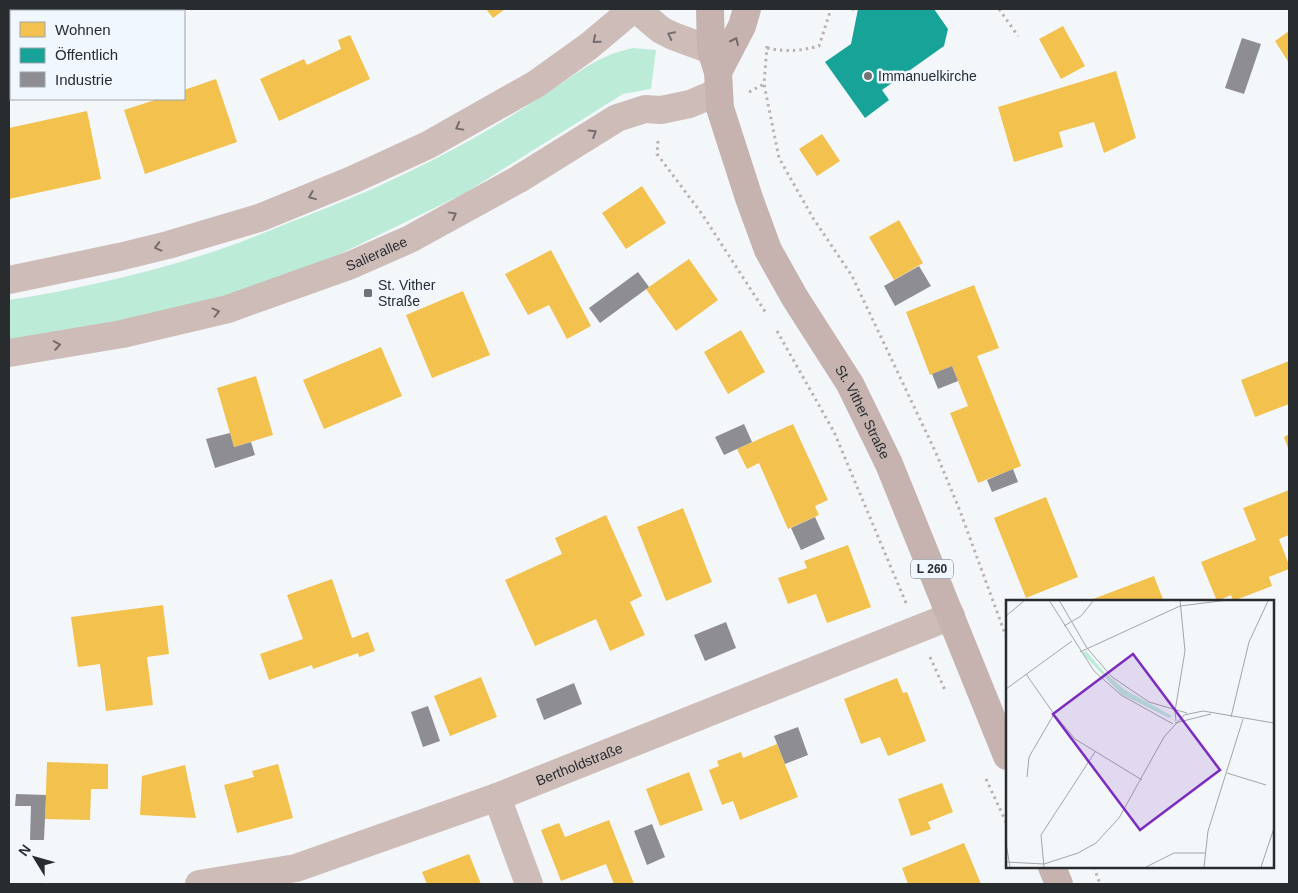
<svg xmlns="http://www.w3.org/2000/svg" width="1298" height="893" font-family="Arial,sans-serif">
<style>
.green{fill:#bcecd7}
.homes{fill:#f2c14e}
.public{fill:#17a398}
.industry{fill:#8d8d92}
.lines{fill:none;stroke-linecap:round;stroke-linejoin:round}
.path{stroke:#bbb1b1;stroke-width:3;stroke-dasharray:2.5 4;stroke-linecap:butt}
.minor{stroke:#cebcb9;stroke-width:28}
.major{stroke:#c6b3b0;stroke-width:28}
.oneway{stroke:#736d6d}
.oneway2{stroke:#706969}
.poi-dot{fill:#707376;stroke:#f0f7fe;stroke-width:2}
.labels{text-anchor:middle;stroke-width:5;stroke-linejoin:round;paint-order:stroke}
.shield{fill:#f0f7fe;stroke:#65696d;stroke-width:1}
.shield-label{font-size:12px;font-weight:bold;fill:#292c2f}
.poi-label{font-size:14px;fill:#292c2f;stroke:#f0f7fe;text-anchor:start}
.street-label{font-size:14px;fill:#292c2f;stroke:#f0f7fe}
.inset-road{fill:none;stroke:#a3a6a9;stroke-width:1}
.view{fill:#7b2cbf;fill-opacity:0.15;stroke:#7b2cbf;stroke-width:2.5}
.inset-edge{fill:none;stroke:#292c2f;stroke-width:2.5}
</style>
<rect width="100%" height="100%" fill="#f4f7fa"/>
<path class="green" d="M 633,48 L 656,50 L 651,89 L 623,94 L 465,193 L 336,256 L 219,301 L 9,347 L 9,300 C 80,289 153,272 221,249 C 244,241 266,232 288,223 C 344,202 398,179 450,151 C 482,134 514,115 544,95 C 576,75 595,56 633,48 Z"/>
<path class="homes" d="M 486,9 L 505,9 L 493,18 Z
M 1063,26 L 1085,66 L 1061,79 L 1039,39 Z
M 1289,31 L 1289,63 L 1275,41 Z
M 350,35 L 370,79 L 279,121 L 260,79 L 304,59 L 307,65 L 341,49 L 338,40 Z
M 1116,71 L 1136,138 L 1104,153 L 1094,122 L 1059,132 L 1063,147 L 1014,162 L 998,107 Z
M 216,79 L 237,142 L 145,174 L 124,110 L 158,99 L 184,99 L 184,90 Z
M 87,111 L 101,179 L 9,199 L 9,128 Z
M 822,134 L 840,161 L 817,176 L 799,149 Z
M 642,186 L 666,223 L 626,249 L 602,213 Z
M 899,220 L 923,263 L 894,280 L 869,237 Z
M 551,250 L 591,326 L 567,339 L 549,305 L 528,315 L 505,274 Z
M 689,259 L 718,300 L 676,331 L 646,289 Z
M 974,285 L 999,348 L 977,356 L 1021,466 L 978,483 L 950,413 L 968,406 L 952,366 L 930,375 L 906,312 Z
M 463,291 L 490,355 L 432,378 L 406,315 Z
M 741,330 L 765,372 L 728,394 L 704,352 Z
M 381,347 L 402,396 L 324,429 L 303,380 Z
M 1289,361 L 1289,404 L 1255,417 L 1241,380 Z
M 256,376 L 273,435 L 234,447 L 217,388 Z
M 793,424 L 828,500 L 815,506 L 819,515 L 788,529 L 759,463 L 747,469 L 737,449 Z
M 1289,434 L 1289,451 L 1284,437 Z
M 1289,490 L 1289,535 L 1279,539 L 1289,565 L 1289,569 L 1269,577 L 1272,586 L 1233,601 L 1231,595 L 1217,601 L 1201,562 L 1256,540 L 1243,508 Z
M 1046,497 L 1078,577 L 1026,598 L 994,518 Z
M 683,508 L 712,582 L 666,601 L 637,527 Z
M 606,515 L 642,596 L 630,602 L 645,635 L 610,651 L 596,619 L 535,646 L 505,580 L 562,554 L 555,538 Z
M 848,545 L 871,607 L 827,623 L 816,594 L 788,604 L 778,578 L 807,568 L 804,561 Z
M 1154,576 L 1164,602 L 1085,602 Z
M 332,579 L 352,638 L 368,632 L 375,651 L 359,657 L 358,653 L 313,669 L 312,665 L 269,680 L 260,654 L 303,639 L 287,595 Z
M 163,605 L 169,654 L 147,657 L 153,705 L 106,711 L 100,664 L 78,667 L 71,617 Z
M 481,677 L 497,717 L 450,736 L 434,696 Z
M 897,678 L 903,693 L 907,692 L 926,741 L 888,756 L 880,737 L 861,744 L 844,699 Z
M 777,744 L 798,797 L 740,820 L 733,801 L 722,805 L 709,770 L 719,766 L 717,761 L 741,752 L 743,758 Z
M 47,762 L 108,764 L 108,789 L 91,789 L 90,820 L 45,819 Z
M 278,764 L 293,818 L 237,833 L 224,785 L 254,777 L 252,771 Z
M 185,765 L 196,818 L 140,815 L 142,776 Z
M 689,772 L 703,810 L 660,826 L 646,789 Z
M 942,783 L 953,812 L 928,822 L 931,829 L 911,836 L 898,799 Z
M 609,820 L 634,884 L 614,884 L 606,864 L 561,881 L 541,830 L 559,823 L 565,837 Z
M 964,843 L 981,884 L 908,884 L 902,868 Z
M 469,854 L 481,884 L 427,884 L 422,872 Z"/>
<path class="public" d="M 858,9 L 934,9 L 948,29 L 944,46 L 882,90 L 889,100 L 865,118 L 825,62 L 851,44 Z"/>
<path class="industry" d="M 1242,38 L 1261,44 L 1244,94 L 1225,88 Z
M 919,266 L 931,286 L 895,306 L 884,286 Z
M 638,272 L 649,287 L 600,323 L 589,308 Z
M 952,366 L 958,381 L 938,389 L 932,374 Z
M 744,424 L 752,442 L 724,455 L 715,437 Z
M 230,433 L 234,447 L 251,442 L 255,455 L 215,468 L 206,439 Z
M 1013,469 L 1018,482 L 992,492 L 987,480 Z
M 815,517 L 825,539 L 801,550 L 791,528 Z
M 726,622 L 736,648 L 705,661 L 694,635 Z
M 574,683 L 582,704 L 544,720 L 536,699 Z
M 428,706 L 440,741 L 423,747 L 411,712 Z
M 798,727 L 808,755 L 785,764 L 774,736 Z
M 16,794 L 46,795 L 44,840 L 30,840 L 31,806 L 15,806 Z
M 652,824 L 665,857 L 647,865 L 634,831 Z"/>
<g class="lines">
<path class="path" d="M 852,9 L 857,10
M 999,9 L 1018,36
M 767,46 L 764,84 L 779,158 L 813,218 L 852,276 L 936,453 L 960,511 L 1007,639
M 767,48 C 786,52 801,51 819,46 L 831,9
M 749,92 L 764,84
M 658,141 L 657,154 L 702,214 L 766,313
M 777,331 L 834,432 L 906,603
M 930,657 L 945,690
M 986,779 L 1007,824
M 1094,867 L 1100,884"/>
<g class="minor">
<path d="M 636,9 L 661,30 L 673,36 L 711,50"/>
<path d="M 9,280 L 119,257 L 168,245 L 259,218 L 352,180 L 428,145 L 536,84 L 589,46 L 633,9"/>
<path id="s1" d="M 9,353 L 122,334 L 228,309 L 351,265 L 410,239 L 519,179 L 617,118 L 645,109 L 661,110 L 690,104 L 718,92"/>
<path d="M 497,797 L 529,884"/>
<path id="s2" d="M 199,884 L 296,868 L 497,797 L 951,616"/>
</g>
<g class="major">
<path id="s3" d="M 710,9 L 711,50 L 718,72 L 720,108 L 749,198 L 768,250 L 795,298 L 850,384 L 889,464 L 1007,756"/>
<path d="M 718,72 L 742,26 L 747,9"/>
<path d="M 1052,867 L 1059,884"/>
</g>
</g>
<defs><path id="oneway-chevron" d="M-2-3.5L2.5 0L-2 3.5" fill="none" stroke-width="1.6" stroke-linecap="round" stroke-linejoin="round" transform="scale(1.25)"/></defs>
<g class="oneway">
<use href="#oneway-chevron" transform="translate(671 35) rotate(-154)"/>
<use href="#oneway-chevron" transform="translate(596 40) rotate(140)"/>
<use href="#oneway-chevron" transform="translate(459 127) rotate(151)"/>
<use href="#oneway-chevron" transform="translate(593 133) rotate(-32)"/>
<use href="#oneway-chevron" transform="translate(312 196) rotate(158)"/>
<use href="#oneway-chevron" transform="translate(453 215) rotate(-29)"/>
<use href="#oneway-chevron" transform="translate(158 247) rotate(165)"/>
<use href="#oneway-chevron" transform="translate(216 312) rotate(-13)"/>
<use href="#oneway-chevron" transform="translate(57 345) rotate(-9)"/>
</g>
<use class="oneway2" href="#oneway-chevron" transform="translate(735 41) rotate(-65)"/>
<g class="poi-dot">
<circle cx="868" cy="76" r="5"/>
<rect x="363" y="288" width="10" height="10" rx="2.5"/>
</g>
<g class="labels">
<rect class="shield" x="911" y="559.5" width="42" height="19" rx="4"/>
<g class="shield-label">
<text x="932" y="573">L 260</text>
</g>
<g class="poi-label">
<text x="878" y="81">Immanuelkirche</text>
<text x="378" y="290">St. Vither<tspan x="378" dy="16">Straße</tspan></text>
</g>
<g class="street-label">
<text dy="5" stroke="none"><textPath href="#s1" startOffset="382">Salierallee</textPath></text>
<text dy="5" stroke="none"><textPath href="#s3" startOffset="438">St. Vither Straße</textPath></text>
<text dy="5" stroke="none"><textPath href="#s2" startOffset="400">Bertholdstraße</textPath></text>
</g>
</g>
<g transform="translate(1006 600)">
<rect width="268" height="268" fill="#f4f7fa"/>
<path d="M 80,51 L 98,72 L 119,90 L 166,116 L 163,118 L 115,94 L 76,53 Z" fill="#bcecd7"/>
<path class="inset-road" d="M 43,0 L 88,71 L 115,95 L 167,124M 53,0 L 81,48 L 106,77 L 143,102 L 181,113M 0,16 L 19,0M 58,26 L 75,16 L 88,0M 74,52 L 174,6 L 222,0M 20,74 L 48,114 L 69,139 L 136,180M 0,89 L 66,41M 225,117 L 243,42 L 262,1M 170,121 L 169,111 L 179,51 L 174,0M 169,123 L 205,114M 221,173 L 260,185M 21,177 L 23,157 L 48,114M 0,243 L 4,267M 0,262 L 38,264 L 72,253 L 90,243 L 113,218 L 158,137 L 178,115 L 197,111 L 268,123M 38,267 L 35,235 L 89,152M 140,267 L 168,253 L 199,253M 198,267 L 202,231 L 237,119M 255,267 L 268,228"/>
<path class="view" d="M 127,54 L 214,170 L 134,230 L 47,114 Z"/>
<rect width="268" height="268" class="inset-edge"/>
</g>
<rect width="1298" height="893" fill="none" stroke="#292c2f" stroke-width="20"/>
<rect x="10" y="10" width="175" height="90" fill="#f0f7fe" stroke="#a0a6ab"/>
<rect x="20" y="22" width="25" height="15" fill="#f2c14e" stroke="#a0a6ab"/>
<text x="55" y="35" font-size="15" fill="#292c2f">Wohnen</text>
<rect x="20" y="48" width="25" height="15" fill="#17a398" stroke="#a0a6ab"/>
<text x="55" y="60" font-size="15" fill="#292c2f">Öffentlich</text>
<rect x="20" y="72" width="25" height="15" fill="#8d8d92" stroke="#a0a6ab"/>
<text x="55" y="85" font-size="15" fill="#292c2f">Industrie</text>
<g transform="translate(35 858) rotate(307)" stroke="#f0f7fe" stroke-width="4" paint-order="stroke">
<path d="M0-4L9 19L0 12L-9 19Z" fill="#292c2f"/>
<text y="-8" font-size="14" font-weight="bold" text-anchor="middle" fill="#292c2f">N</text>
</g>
</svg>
